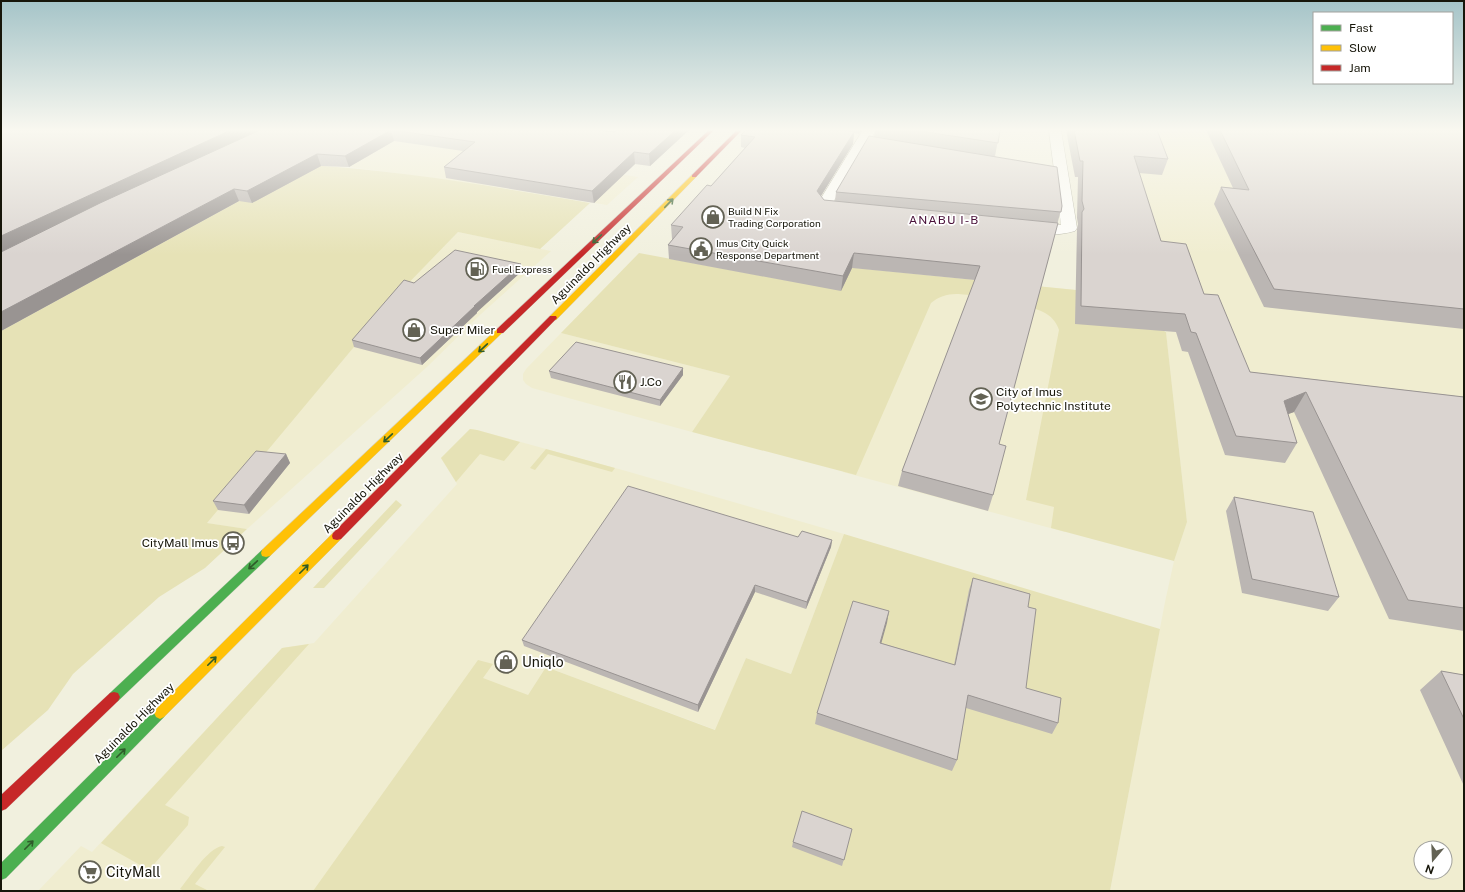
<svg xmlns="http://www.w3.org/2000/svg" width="1465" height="892" font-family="'Public Sans',sans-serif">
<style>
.built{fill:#f0edd0;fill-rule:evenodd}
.green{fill:#e6e2b6}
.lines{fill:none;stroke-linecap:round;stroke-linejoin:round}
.street-casing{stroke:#b7b6a8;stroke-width:1}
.fast-casing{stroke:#d0cfc7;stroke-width:1}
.slow-casing{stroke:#d0cfc7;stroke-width:1}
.jam-casing{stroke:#d0cfc7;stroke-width:1}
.street{fill:#fdfdfa;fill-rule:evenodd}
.fast{fill:#4caf50;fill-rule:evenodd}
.slow{fill:#ffc107;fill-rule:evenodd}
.jam{fill:#c62828;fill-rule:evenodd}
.wall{fill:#bbb6b3}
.shaded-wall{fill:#999492}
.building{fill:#dad4d0;stroke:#999492}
.oneway{stroke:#2f5b2a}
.labels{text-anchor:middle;stroke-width:3.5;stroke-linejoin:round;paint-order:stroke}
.far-poi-label{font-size:10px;fill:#17160a;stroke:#fff;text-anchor:start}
.far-quarter-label{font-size:12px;letter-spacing:1px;fill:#491039;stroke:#fff}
.street-label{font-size:12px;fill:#17160a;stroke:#fff}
.poi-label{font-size:12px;fill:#17160a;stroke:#fff;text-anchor:start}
.near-poi-label{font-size:14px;fill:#17160a;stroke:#fff;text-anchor:start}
</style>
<rect width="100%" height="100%" fill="#f1f0de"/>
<path class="built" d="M 1114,130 L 1464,130 L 1464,891 L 1110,891 L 1165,602 L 1174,561 L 1187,522 L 1160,278 ZM 1421,848 L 1445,848 L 1445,872 L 1421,872 Z
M 395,141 L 638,177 L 607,205 L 498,187 L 349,167 L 305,165 Z
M 458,232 L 551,251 L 481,314 L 428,366 L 247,529 L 206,523 L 399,293 Z
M 932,276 L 1076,290 L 1075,324 L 1097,326 L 1065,532 L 843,472 Z
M 561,333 L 730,376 L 692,432 L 532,388 L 526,384 L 523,380 L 523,374 L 526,369 Z
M 470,429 L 477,430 L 626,471 L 844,534 L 791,674 L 746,658 L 716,730 L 546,667 L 402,891 L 38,891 L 81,846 L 92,852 L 282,648 L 314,643 L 457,484 L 441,458 Z"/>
<path class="green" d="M 305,165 C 401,170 496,187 590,203 L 540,249 L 458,232 L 399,293 L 207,523 L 247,529 L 205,568 L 159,597 L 73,674 L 48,710 L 1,751 L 1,331 Z
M 639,253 L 795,282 L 807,263 L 1076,290 L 1166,332 L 1187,522 L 1174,561 L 1051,528 L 1054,507 L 1026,500 L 1059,330 C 1056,321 1051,316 1043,312 C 1030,305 972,294 956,294 C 947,294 938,297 931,303 L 856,475 L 692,432 L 730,376 L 561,333 Z
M 470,429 L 477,430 L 520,442 L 504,461 L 480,454 L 456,482 L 441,458 Z
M 546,449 L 615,468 L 612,472 L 548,454 L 535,470 L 530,468 Z
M 396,500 L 402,505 L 324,588 L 313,588 Z
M 844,534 L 1160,629 L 1110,891 L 313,891 L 478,660 L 493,664 L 483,678 L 528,695 L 546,667 L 715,730 L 746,658 L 791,674 Z
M 309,644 L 165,805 L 189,817 L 188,825 L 149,870 L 101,843 L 282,648 Z
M 222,846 L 225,847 L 195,884 L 209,891 L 184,891 L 180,889 C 190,877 207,849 222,846 Z"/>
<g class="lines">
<g class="street-casing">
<path id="street" d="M 863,130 L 876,130 L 832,204 L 851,208 L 854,211 L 851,214 C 841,217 823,215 817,205 Z
M 1049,130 L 1061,130 L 1077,228 L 1075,231 C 1057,236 1039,236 1020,231 L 1018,228 L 1020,225 L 1026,223 L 1061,225 Z"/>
</g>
<g class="fast-casing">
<path id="fast" d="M 266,549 L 270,550 L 271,553 L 270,556 L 118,701 L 114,702 L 110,701 L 108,697 L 110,693 L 262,550 Z
M 160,707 L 164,709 L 166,713 L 164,717 L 6,878 L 1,880 L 1,863 L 156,709 Z"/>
</g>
<g class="slow-casing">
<path id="slow" d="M 692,175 L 697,176 L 556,320 L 550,320 L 550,316 Z
M 497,329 L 503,329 L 504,331 L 270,556 L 266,557 L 262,556 L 261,553 L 262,550 Z
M 337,532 L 341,533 L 342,536 L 341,539 L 164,717 L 160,719 L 156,717 L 154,713 L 156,709 L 333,533 Z"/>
</g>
<g class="jam-casing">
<path id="jam" d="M 709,130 L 714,130 L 503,333 L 497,333 L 497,329 Z
M 737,130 L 742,130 L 696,177 L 692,177 L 692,175 Z
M 550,316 L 556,316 L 557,318 L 341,539 L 337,540 L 333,539 L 332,536 L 333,533 Z
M 114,692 L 118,693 L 120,697 L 118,701 L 6,809 L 1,811 L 1,795 L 110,693 Z"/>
</g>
<use href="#street" class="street"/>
<use href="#fast" class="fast"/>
<use href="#slow" class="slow"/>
<use href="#jam" class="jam"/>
</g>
<path class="wall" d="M 1,130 L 259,130 L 228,145 L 260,130 L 599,130 L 615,132 L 617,130 L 689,130 L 650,166 L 635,164 L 594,203 L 446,178 L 444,167 L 463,151 L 394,141 L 349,167 L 321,166 L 252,203 L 239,201 L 1,331 Z
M 746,130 L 862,130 L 859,134 L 854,133 L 853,144 L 821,196 L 824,200 L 835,201 L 836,192 L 874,137 L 875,130 L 1000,130 L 995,156 L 1062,206 L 999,444 L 993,495 L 988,511 L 898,486 L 902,471 L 975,280 L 852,268 L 841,291 L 669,259 L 668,245 L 673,239 L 672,239 L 671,225 L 711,186 L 745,148 L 741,147 L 741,135 Z
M 1066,130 L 1157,130 L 1168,159 L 1162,175 L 1139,173 L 1161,241 L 1204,294 L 1250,372 L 1464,397 L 1464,631 L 1389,619 L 1294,412 L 1288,414 L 1297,443 L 1285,463 L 1225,455 L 1188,352 L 1182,351 L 1176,332 L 1075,324 L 1077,229 L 1078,224 L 1077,218 L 1078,177 L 1075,177 Z
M 1206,130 L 1464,130 L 1464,329 L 1264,307 L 1214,204 L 1221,187 L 1233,188 Z
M 522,271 L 477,312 L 477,313 L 422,365 L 354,347 L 352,340 L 414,283 Z
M 549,371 L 683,375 L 660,406 L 551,378 Z
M 286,454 L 290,463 L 249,514 L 218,510 L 213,501 Z
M 1234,497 L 1339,597 L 1328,611 L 1242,593 L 1226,511 Z
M 832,540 L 831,547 L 806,609 L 755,592 L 698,712 L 524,646 L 522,640 Z
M 973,578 L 1028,607 L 1026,688 L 1058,723 L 1052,734 L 966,708 L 957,760 L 952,771 L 815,724 L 817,713 L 889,611 L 881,643 L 954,665 L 969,590 Z
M 1441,671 L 1464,675 L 1464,786 L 1420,690 Z
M 852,829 L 842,866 L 792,847 L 793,842 Z"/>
<path class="shaded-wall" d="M 231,130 L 259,130 L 1,252 L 1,236 Z
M 391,130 L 394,141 L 349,167 L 345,156 Z
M 676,130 L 689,130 L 650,166 L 649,154 Z
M 854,132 L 853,144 L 816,204 L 817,191 Z
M 634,152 L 635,164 L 594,203 L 592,191 Z
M 317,154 L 321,166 L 252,203 L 247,191 Z
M 234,189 L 239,201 L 1,331 L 1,312 Z
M 854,253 L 852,268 L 841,291 L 843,276 Z
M 521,264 L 522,271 L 477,312 L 477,313 L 422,365 L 420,358 L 474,306 Z
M 683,368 L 683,375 L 660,406 L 660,400 Z
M 1306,392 L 1294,412 L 1272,420 L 1284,401 Z
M 286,454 L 290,463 L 249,514 L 244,505 Z
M 832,540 L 831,547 L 806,609 L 807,602 Z
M 755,585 L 755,592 L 698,712 L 698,705 Z
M 889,611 L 887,623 L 878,655 L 880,643 Z"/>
<path class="building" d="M 1,130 L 231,130 L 1,236 Z
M 260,130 L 599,130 L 615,132 L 617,130 L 676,130 L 649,154 L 634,152 L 592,191 L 444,167 L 475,142 L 391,130 L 345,156 L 317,154 L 247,191 L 234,189 L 1,312 L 1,252 L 100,203 Z
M 746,130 L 845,130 L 854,132 L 817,191 L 824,200 L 1058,223 L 999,444 L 1006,446 L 993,495 L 902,471 L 980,266 L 854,253 L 843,276 L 668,245 L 683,227 L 671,225 L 707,185 L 711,186 L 755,137 L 741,135 Z
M 913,130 L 1000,130 L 998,143 Z
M 1074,130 L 1157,130 L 1168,159 L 1134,156 L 1161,241 L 1186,244 L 1204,294 L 1218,295 L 1250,372 L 1464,397 L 1464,608 L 1408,600 L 1306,392 L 1284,401 L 1297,443 L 1236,436 L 1196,333 L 1191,332 L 1185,314 L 1081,306 L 1082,212 L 1084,209 L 1082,201 L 1083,161 L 1080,161 Z
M 1220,130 L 1464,130 L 1464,309 L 1274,289 L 1221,187 L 1249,190 Z
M 869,136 L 1057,167 L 1062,206 L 1061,212 L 836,192 Z
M 455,250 L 521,264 L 474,306 L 475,306 L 420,358 L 352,340 L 404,280 L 414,283 Z
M 576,342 L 683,368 L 660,400 L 549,371 Z
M 256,451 L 286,454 L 244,505 L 213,501 Z
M 628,486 L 798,537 L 802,531 L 832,540 L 807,602 L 755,585 L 698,705 L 522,640 Z
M 1234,497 L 1313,512 L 1339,597 L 1252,579 Z
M 973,578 L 1030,594 L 1028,607 L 1036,609 L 1026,688 L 1061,698 L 1058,723 L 968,695 L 957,760 L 817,713 L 853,601 L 889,611 L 880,643 L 955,665 Z
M 1441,671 L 1464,675 L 1464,719 Z
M 802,811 L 852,829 L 844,860 L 793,842 Z"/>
<defs><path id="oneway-shaft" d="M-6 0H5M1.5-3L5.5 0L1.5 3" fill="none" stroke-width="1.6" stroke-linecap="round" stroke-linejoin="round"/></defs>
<g class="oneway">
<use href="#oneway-shaft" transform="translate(669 203) rotate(-46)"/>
<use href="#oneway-shaft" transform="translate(597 239) rotate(137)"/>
<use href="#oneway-shaft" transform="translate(483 348) rotate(137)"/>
<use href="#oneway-shaft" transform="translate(388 438) rotate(137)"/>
<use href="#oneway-shaft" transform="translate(253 565) rotate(137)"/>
<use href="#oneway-shaft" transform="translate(304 569) rotate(-45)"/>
<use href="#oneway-shaft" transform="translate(212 661) rotate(-45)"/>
<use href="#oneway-shaft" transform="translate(121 753) rotate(-45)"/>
<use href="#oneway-shaft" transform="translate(29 845) rotate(-45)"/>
</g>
<linearGradient id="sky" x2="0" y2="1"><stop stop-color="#a5c4c8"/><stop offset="0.51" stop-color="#f9f8f0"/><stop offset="1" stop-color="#f9f8f0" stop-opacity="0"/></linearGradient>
<rect width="1465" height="255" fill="url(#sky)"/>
<defs>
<g id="shop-ring" transform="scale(1.15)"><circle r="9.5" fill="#fff" stroke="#636254" stroke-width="1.5"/><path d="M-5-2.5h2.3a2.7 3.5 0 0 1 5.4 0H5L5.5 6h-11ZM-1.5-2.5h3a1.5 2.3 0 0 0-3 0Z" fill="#636254"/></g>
<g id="civic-ring" transform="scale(1.15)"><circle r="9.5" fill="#fff" stroke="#636254" stroke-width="1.5"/><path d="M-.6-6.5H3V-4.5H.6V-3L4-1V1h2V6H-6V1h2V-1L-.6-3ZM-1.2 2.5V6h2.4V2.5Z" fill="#636254"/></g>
<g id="fuel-ring" transform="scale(1.15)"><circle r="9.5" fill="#fff" stroke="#636254" stroke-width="1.5"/><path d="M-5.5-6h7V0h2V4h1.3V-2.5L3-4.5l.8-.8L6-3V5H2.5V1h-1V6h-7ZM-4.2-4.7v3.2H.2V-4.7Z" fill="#636254"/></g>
<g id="restaurant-ring" transform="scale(1.15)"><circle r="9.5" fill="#fff" stroke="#636254" stroke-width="1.5"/><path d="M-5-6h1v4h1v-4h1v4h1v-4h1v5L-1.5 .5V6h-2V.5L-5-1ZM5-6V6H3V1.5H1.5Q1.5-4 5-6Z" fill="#636254"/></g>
<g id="university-ring" transform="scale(1.15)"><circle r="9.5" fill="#fff" stroke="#636254" stroke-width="1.5"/><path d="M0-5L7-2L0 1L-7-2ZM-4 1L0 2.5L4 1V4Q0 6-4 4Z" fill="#636254"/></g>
<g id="bus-ring" transform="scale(1.15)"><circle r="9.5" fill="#fff" stroke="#636254" stroke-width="1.5"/><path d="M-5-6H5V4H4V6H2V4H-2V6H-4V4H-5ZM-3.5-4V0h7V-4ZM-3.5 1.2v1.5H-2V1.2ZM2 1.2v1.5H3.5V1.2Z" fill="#636254"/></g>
<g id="supermarket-ring" transform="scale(1.15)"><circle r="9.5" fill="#fff" stroke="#636254" stroke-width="1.5"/><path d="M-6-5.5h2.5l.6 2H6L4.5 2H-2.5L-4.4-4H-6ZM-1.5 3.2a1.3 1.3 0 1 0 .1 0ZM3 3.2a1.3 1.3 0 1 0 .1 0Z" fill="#636254"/></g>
</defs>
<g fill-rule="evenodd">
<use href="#shop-ring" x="713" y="217"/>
<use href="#civic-ring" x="701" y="249"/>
<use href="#fuel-ring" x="477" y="269"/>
<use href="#shop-ring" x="414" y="330"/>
<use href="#restaurant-ring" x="625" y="382"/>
<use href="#university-ring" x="981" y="399"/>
<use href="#bus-ring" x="233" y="543"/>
<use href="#shop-ring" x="506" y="662"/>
<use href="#supermarket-ring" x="90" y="872"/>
</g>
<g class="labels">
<g class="far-poi-label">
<text x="728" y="215">Build N Fix<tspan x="728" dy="12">Trading Corporation</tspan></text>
<text x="716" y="247">Imus City Quick<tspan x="716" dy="12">Response Department</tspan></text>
<text x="492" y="273">Fuel Express</text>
</g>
<g class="far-quarter-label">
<text x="944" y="224">ANABU I-B</text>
</g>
<g class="street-label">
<text transform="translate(591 264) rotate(-45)" y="4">Aguinaldo Highway</text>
<text transform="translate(363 493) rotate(-45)" y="4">Aguinaldo Highway</text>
<text transform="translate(134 723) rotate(-45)" y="4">Aguinaldo Highway</text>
</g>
<g class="poi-label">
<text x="430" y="334">Super Miler</text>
<text x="640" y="386">J.Co</text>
<text x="996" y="396">City of Imus<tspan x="996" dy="14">Polytechnic Institute</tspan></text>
<text x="218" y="547" text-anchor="end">CityMall Imus</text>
</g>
<g class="near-poi-label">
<text x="522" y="667">Uniqlo</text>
<text x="106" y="877">CityMall</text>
</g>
</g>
<rect width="1465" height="892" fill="none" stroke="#17160a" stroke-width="4"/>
<rect x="1313" y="12" width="140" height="72" fill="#ffffff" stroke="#a2a29d"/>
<rect x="1321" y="25" width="20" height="6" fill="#4caf50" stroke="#a2a29d"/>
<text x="1349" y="32" font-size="12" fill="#17160a">Fast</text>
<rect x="1321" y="45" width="20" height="6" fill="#ffc107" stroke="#a2a29d"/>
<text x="1349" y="52" font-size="12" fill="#17160a">Slow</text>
<rect x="1321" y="65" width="20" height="6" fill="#c62828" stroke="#a2a29d"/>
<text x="1349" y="72" font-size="12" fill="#17160a">Jam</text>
<g transform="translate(1433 860) rotate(199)"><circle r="19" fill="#ffffff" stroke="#a2a29d"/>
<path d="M0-3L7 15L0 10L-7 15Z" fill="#636254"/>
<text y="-6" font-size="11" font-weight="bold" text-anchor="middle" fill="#17160a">N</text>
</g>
</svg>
